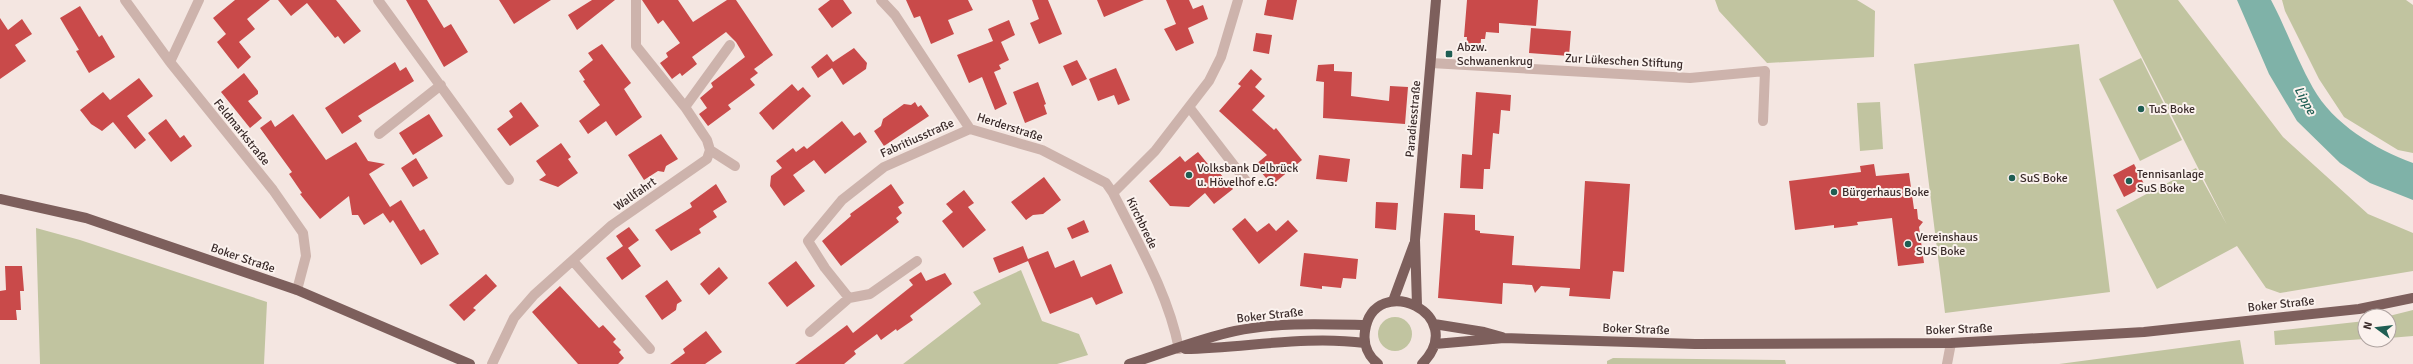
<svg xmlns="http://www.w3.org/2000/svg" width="2413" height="364" font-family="Signika,sans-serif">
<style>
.green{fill:#c1c4a0}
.water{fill:#7fb2a8}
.building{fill:#c94a4a}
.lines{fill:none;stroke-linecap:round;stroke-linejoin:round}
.minor{stroke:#cdb3ac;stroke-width:10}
.major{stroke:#7d5f5c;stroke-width:10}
.poi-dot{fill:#1f5e53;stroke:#fbf2ee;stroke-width:1.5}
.labels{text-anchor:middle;stroke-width:4;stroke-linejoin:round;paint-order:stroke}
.poi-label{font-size:12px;fill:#3b2c2b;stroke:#fbf2ee;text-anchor:start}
.street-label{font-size:12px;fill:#3b2c2b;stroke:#fbf2ee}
.water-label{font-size:13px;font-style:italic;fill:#1f5e53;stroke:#fbf2ee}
</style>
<rect width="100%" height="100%" fill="#f4e6e1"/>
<path class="green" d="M 1715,0 L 1857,0 L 1875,11 L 1874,57 L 1767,63 L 1719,11 Z
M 2113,0 L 2178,0 L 2283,137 L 2368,214 L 2413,233 L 2413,271 L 2280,293 L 2266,288 L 2237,246 L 2157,289 L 2116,210 L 2196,168 L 2227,225 Z
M 2282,0 L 2406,0 L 2413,5 L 2413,153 L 2398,150 L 2344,117 L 2319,79 L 2285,11 Z
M 2079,44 L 2110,292 L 1945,313 L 1914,64 Z
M 2141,58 L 2182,140 L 2140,161 L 2099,79 Z
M 1880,102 L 1883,149 L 1860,151 L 1857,103 Z
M 36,228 L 80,240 L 267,302 L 264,364 L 40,364 Z
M 1021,270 L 1042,321 L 1079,334 L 1088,355 L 1057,364 L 903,364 L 981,304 L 973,292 Z
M 2413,310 L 2413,336 L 2389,338 L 2389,316 Z
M1378 334a17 17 0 1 1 34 0a17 17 0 1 1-34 0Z
M 2365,321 L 2365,339 L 2275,345 L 2274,331 Z
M 2240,340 L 2244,364 L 2059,364 Z
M 1613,358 L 1785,360 L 1786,364 L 1607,364 L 1607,361 Z"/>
<path class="water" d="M 2237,0 L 2271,0 C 2286,28 2297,60 2313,88 C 2333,124 2375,149 2413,163 L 2413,200 L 2370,183 L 2340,163 L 2297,121 L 2269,74 Z"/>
<path class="building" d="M 235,0 L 270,0 L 247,19 L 255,29 L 239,42 L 251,57 L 238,69 L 217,42 L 226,34 L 213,18 Z
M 278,0 L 336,0 L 361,31 L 344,44 L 338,36 L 335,38 L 307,3 L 291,16 Z
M 406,0 L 427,0 L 444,28 L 451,24 L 468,52 L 444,67 Z
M 499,0 L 551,0 L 514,24 Z
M 592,0 L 615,0 L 577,30 L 568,15 Z
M 642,0 L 678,0 L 693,22 L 727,0 L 736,0 L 773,55 L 754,69 L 758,73 L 750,79 L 755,85 L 728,105 L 731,109 L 708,126 L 699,114 L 707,108 L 700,98 L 713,87 L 711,83 L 745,57 L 736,42 L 726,32 L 692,57 L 697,64 L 682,76 L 680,73 L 672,79 L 660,63 L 668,57 L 666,53 L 680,43 L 663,20 L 658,24 Z
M 830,0 L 843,0 L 852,13 L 832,28 L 818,9 Z
M 906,0 L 968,0 L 973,10 L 948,20 L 954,34 L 931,44 L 920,16 L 914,18 Z
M 1032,0 L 1048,0 L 1062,34 L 1039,44 L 1030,23 L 1039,19 Z
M 1097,0 L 1144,0 L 1104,17 Z
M 1166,0 L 1189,0 L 1193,9 L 1203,5 L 1208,19 L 1188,28 L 1194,43 L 1176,51 L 1164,29 L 1176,24 Z
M 1267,0 L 1297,0 L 1293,20 L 1264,15 Z
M 1467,0 L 1538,0 L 1536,26 L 1499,23 L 1499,33 L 1486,32 L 1485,39 L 1481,39 L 1480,51 L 1466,50 L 1467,37 L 1464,37 Z
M 80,6 L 99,37 L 102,35 L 115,57 L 89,73 L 76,51 L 79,50 L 60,18 Z
M 0,18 L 8,30 L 22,19 L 32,34 L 15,45 L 26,61 L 0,79 Z
M 1009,20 L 1015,35 L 1001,42 L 1009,60 L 999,65 L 1001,69 L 994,72 L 1007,104 L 995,110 L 982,77 L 969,83 L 957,55 L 993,41 L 988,29 Z
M 1531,28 L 1571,31 L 1569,56 L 1529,53 Z
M 1256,33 L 1272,35 L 1269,54 L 1253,51 Z
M 602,44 L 631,83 L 624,89 L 642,117 L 616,136 L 606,121 L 588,134 L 579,121 L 600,105 L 583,81 L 585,80 L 579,71 L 593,60 L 588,53 Z
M 854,48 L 867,63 L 866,69 L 843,85 L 832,68 L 818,78 L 811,67 L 827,54 L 833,62 Z
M 1077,60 L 1087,79 L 1072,86 L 1063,66 Z
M 395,62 L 400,71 L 406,67 L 414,81 L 358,116 L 362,121 L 342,134 L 325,108 Z
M 1334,64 L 1334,71 L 1352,72 L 1351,96 L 1389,101 L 1390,86 L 1408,87 L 1405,124 L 1323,118 L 1324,82 L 1316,81 L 1318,65 Z
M 1116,68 L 1130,100 L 1118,105 L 1114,95 L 1098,101 L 1089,79 Z
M 1251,69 L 1262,79 L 1255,87 L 1265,96 L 1252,110 L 1274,130 L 1276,128 L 1302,160 L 1272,185 L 1255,165 L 1267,155 L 1219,111 L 1241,86 L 1238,84 Z
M 244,73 L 258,91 L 258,94 L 248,101 L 262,118 L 250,128 L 221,92 Z
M 139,78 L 153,96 L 127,116 L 146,140 L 135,149 L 113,122 L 102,131 L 91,124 L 80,110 L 103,92 L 110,100 Z
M 1038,82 L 1046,104 L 1044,105 L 1047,114 L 1025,123 L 1013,92 Z
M 792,84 L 798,91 L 803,87 L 811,96 L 773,130 L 759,113 Z
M 1476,92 L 1511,95 L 1510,111 L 1501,110 L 1499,134 L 1493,133 L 1490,169 L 1484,169 L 1483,189 L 1460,188 L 1462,154 L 1472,155 Z
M 521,102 L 539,126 L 510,146 L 497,129 L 513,117 L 509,111 Z
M 915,102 L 918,107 L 921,105 L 929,116 L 884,146 L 874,131 L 881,126 L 883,119 L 904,104 L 911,105 Z
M 293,114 L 326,160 L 356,142 L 368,161 L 385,164 L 369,174 L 390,207 L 401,200 L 420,231 L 424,229 L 439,254 L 421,265 L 393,220 L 390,223 L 383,213 L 364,225 L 358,215 L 352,215 L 349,196 L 320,219 L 300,194 L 302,193 L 289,174 L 292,172 L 260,128 L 271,120 L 275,127 Z
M 429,114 L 443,136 L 413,155 L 399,133 Z
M 166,119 L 180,138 L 184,135 L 192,146 L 171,162 L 148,133 Z
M 842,121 L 854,136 L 860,132 L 867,142 L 825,174 L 814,160 L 793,175 L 805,191 L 784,206 L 770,186 L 771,176 L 782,168 L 776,161 L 793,148 L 796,152 L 804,146 L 807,149 Z
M 661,134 L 678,159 L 666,166 L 664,172 L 658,171 L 644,180 L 628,155 Z
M 561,143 L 571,157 L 568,159 L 578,173 L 558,187 L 539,180 L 546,175 L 536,161 Z
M 1198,152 L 1212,169 L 1214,166 L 1233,189 L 1214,204 L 1205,193 L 1189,207 L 1170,206 L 1149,181 L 1180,156 L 1185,162 Z
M 1319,155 L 1350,159 L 1347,182 L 1316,179 Z
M 416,158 L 428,178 L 413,187 L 401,168 Z
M 1874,164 L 1876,176 L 1909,173 L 1914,209 L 1917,209 L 1918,219 L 1923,222 L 1919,227 L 1924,263 L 1898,266 L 1892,218 L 1857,222 L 1858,225 L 1851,226 L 1834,228 L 1834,225 L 1795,230 L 1789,181 L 1861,172 L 1860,166 Z
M 2134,164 L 2145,186 L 2124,197 L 2113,175 Z
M 1044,177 L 1061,200 L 1043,214 L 1033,215 L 1026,220 L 1011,202 Z
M 1585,181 L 1630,184 L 1624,272 L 1613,271 L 1610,299 L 1569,296 L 1570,288 L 1541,286 L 1535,293 L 1532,285 L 1503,283 L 1502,304 L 1438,298 L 1444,213 L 1475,215 L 1475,230 L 1480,231 L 1480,233 L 1514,236 L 1512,265 L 1580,269 Z
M 716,184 L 727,202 L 713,211 L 717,217 L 699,229 L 701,233 L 671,251 L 655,230 L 692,207 L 690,203 Z
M 891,184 L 904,203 L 898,207 L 902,213 L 896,218 L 899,222 L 841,266 L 822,241 L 851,216 L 850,214 Z
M 964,190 L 974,203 L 968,207 L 986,230 L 963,248 L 942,221 L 953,212 L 946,204 Z
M 1376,202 L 1398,203 L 1396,230 L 1375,228 Z
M 1245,218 L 1257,232 L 1269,223 L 1276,231 L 1288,220 L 1298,231 L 1259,264 L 1232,229 Z
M 1084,220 L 1089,232 L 1072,239 L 1067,228 Z
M 629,227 L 639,240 L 628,248 L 641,266 L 622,280 L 606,258 L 623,246 L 616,236 Z
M 1023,246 L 1028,259 L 1048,251 L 1055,268 L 1074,260 L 1081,277 L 1111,264 L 1123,293 L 1096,305 L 1092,297 L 1050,314 L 1028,261 L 999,273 L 993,258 Z
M 1304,253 L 1358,259 L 1356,279 L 1343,278 L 1341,288 L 1322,286 L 1322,289 L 1300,286 Z
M 796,261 L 815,286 L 787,307 L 768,283 Z
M 5,266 L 22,266 L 24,291 L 20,291 L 21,310 L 16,310 L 17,320 L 0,320 L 0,291 L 6,290 Z
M 719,267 L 728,278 L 709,295 L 700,284 Z
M 921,272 L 926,281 L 945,273 L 952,284 L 910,316 L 913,320 L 897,331 L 896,329 L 881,340 L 877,334 L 854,351 L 856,354 L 844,364 L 795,364 L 847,325 L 853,333 L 913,285 L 909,280 Z
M 486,274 L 497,286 L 473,308 L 476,310 L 464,321 L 449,305 Z
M 667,280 L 682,301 L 677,304 L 676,310 L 662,320 L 645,296 Z
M 560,286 L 599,328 L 603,325 L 616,339 L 613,342 L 621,350 L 619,352 L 624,358 L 618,364 L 578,364 L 532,312 Z
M 706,331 L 722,352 L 705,364 L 670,364 L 685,353 L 683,349 Z"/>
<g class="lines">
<path class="minor" d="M 125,0 L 170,62 L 273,190 L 303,233 L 306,256 L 297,290
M 378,0 L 509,180
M 881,0 L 895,15 L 970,129 L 1042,150 L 1106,183 L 1113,193 C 1138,243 1168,293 1179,349
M 170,62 L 199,0
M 1431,63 L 1690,78 L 1765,71 L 1763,121
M 685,107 L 730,45
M 1189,107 L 1246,181
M 379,134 L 441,85
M 710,150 L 735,166
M 1113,193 L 1155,151 L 1209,81 L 1221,57 L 1238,0
M 573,261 L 650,349
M 849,298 L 870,294 L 917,261
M 810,332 L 849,298 L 825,268 L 808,241 L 842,200 L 884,167 L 970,129
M 492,364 L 514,318 L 534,295 L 612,225 L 707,159 L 710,150 L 707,140 L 685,107 L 636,46 L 636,0
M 1947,364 L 1951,343"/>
<path class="major" d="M 0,199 L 86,218 L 297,290 L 470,364
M 1393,301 L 1414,244
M 1417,305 L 1415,240 L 1436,0
M 1434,324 L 1484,332 L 1502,337
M 1435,344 L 1504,338 L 1695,344 L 1951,343 L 2144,332 L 2359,309 L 2413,298
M 1185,349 C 1246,348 1305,335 1365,343
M 1129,364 C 1164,353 1199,339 1235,331 C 1278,322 1322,324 1366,325
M 1378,364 C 1368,356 1363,344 1365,331 C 1374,270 1471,314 1422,364"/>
</g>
<g class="poi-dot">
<rect x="1445" y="50" width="8" height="8" rx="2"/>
<circle cx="2141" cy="109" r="4"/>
<circle cx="1189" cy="175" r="4"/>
<circle cx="2012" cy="178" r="4"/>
<circle cx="2129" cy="181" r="4"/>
<circle cx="1834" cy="192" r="4"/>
<circle cx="1908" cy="244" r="4"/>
</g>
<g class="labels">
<g class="poi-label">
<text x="1457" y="51">Abzw.<tspan x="1457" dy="14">Schwanenkrug</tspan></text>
<text x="2149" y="113">TuS Boke</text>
<text x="1197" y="172">Volksbank Delbrück<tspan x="1197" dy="14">u. Hövelhof e.G.</tspan></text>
<text x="2137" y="178">Tennisanlage<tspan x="2137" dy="14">SuS Boke</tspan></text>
<text x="2020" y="182">SuS Boke</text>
<text x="1842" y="196">Bürgerhaus Boke</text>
<text x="1916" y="241">Vereinshaus<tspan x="1916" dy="14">SUS Boke</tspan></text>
</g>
<g class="street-label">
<text transform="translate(1624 61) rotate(3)" y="4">Zur Lükeschen Stiftung</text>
<text transform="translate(1413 119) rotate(-85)" y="4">Paradiesstraße</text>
<text transform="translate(1010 127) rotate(18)" y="4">Herderstraße</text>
<text transform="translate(242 132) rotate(51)" y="4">Feldmarkstraße</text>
<text transform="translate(917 138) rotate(-24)" y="4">Fabritiusstraße</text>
<text transform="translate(635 194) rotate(-35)" y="4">Wallfahrt</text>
<text transform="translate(1142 223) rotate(64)" y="4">Kirchbrede</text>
<text transform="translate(243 258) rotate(19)" y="4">Boker Straße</text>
<text transform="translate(2281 304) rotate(-6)" y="4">Boker Straße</text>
<text transform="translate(1270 315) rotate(-6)" y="4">Boker Straße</text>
<text transform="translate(1636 329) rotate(2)" y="4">Boker Straße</text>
<text transform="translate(1959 329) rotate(-2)" y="4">Boker Straße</text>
</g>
<g class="water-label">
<text transform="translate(2306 100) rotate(61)" y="5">Lippe</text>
</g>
</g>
<g transform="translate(2377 328) rotate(285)"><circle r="19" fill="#fbf2ee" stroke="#aea3a0"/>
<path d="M0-3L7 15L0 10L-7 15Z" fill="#1f5e53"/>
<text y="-6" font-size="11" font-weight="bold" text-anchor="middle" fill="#3b2c2b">N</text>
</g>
</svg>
